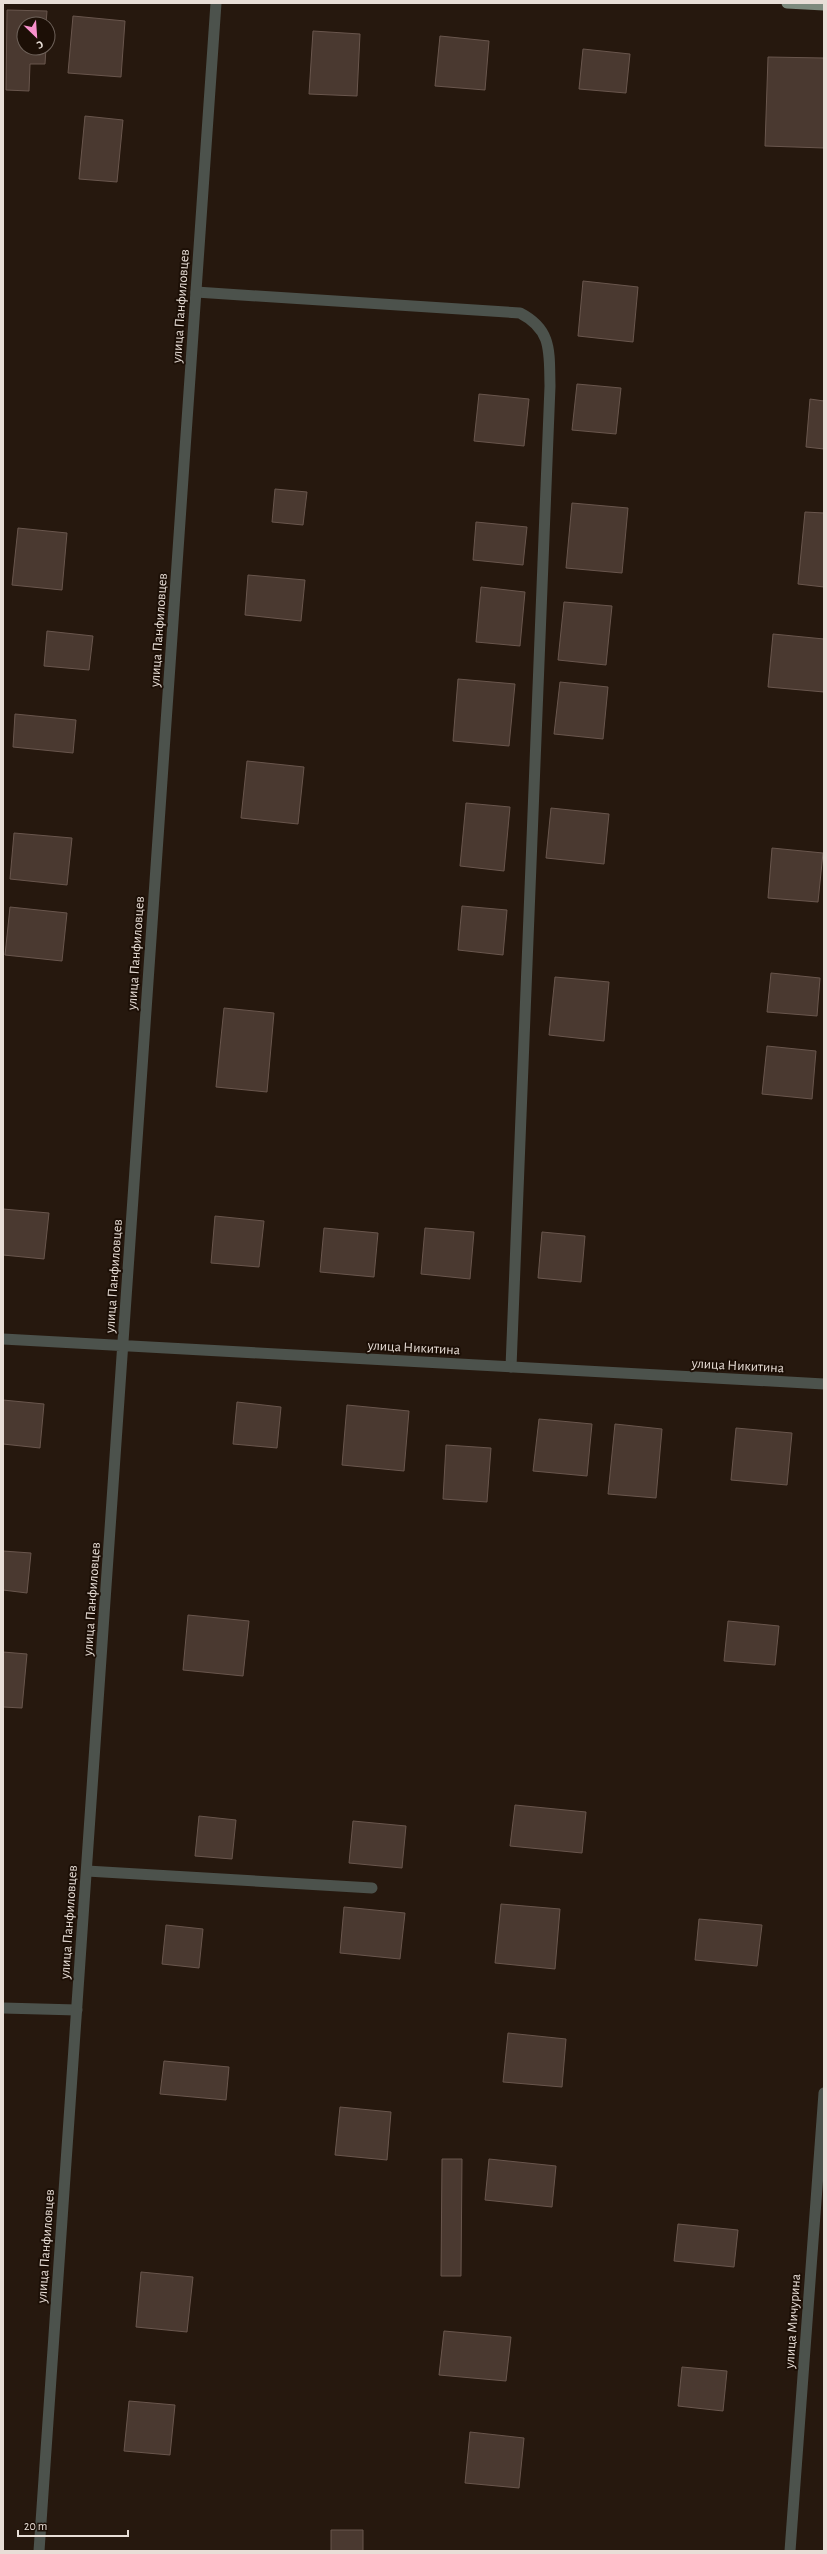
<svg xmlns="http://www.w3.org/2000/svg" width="827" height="2554" font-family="'Alegreya Sans',sans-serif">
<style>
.building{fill:#4a3930;stroke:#69564d}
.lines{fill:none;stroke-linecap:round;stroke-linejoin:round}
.service{stroke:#4c524c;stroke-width:11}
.minor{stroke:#4c524c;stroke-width:11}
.primary{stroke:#7c8a7d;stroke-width:11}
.labels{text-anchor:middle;stroke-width:4;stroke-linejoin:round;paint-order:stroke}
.street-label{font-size:14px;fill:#e8ded7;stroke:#1c0f06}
</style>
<rect width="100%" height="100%" fill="#26180e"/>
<path class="building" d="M 7,10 L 47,11 L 46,24 L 24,24 L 24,48 L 46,48 L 45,64 L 30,64 L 29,91 L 6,90 Z
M 73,16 L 125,21 L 121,77 L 68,73 Z
M 313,31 L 360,34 L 357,96 L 309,94 Z
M 440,36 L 489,41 L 485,90 L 435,86 Z
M 583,49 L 630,54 L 626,93 L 579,89 Z
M 768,57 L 824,58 L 824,148 L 765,146 Z
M 85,116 L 123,120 L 117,182 L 79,179 Z
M 583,281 L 638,287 L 633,342 L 578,336 Z
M 577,384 L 621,388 L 616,434 L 572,430 Z
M 479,394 L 529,399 L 524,446 L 474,441 Z
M 810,399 L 824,401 L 824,449 L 806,447 Z
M 275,489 L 307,492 L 303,525 L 272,522 Z
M 572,503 L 628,508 L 622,573 L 566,568 Z
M 805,512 L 824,513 L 824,587 L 798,584 Z
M 476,522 L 527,527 L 523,565 L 473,560 Z
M 18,528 L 67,533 L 62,590 L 12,585 Z
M 248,575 L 305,580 L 301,621 L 245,615 Z
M 481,587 L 525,592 L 520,646 L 476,642 Z
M 564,602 L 612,606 L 606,665 L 558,660 Z
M 47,631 L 93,636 L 89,670 L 44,666 Z
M 773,634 L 824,639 L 824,692 L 768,687 Z
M 458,679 L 515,684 L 509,746 L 453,741 Z
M 560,682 L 608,687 L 603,739 L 554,734 Z
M 15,714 L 76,720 L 73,753 L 13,747 Z
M 247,761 L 304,767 L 298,824 L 241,818 Z
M 466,803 L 510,807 L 504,871 L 460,866 Z
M 551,808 L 609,814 L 604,864 L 546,858 Z
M 14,833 L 72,838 L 67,885 L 10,879 Z
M 772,848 L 823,853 L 818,902 L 768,898 Z
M 462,906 L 507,910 L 503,955 L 458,950 Z
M 10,907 L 67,913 L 62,961 L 5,955 Z
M 771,973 L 820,978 L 817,1016 L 767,1012 Z
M 555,977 L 609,982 L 604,1041 L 549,1035 Z
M 224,1008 L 274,1013 L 267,1092 L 216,1087 Z
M 767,1046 L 816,1051 L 812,1099 L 762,1094 Z
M 3,1209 L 49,1213 L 44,1259 L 3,1255 Z
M 215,1216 L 264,1221 L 259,1267 L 211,1263 Z
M 324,1228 L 378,1233 L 374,1277 L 320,1272 Z
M 425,1228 L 474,1232 L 470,1279 L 421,1274 Z
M 542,1232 L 585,1236 L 581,1282 L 538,1278 Z
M 3,1400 L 44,1404 L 40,1448 L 3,1444 Z
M 237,1402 L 281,1407 L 277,1448 L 233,1444 Z
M 347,1405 L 409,1411 L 404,1471 L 342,1465 Z
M 539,1419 L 592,1424 L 587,1476 L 533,1471 Z
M 615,1424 L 662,1429 L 656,1498 L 608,1494 Z
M 736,1428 L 792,1433 L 787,1485 L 731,1480 Z
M 446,1445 L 491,1448 L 487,1502 L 443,1499 Z
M 3,1551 L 31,1553 L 27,1593 L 3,1590 Z
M 188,1615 L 249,1621 L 243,1676 L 183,1670 Z
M 728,1621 L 779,1626 L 775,1665 L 724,1661 Z
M 3,1652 L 27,1654 L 22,1708 L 3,1707 Z
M 515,1805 L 586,1812 L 582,1853 L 510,1846 Z
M 199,1816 L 236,1820 L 232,1859 L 195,1856 Z
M 353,1821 L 406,1826 L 402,1868 L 349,1863 Z
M 501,1904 L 560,1909 L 555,1969 L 495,1963 Z
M 344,1907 L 405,1913 L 400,1959 L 340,1953 Z
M 699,1919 L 762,1925 L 757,1966 L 695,1960 Z
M 166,1925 L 203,1929 L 199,1968 L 162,1964 Z
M 508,2033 L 566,2039 L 562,2087 L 503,2082 Z
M 164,2061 L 229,2067 L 226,2100 L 160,2094 Z
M 340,2107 L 391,2112 L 387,2160 L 335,2155 Z
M 442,2159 L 462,2159 L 461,2276 L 441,2276 Z
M 489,2159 L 556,2166 L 552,2207 L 485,2200 Z
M 678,2224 L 738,2230 L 734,2267 L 674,2261 Z
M 141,2272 L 193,2277 L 187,2332 L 136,2327 Z
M 444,2331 L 511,2337 L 506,2381 L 439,2375 Z
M 682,2367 L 727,2371 L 723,2411 L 678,2406 Z
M 129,2401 L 175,2405 L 170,2455 L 124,2451 Z
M 470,2432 L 524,2438 L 519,2488 L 465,2483 Z
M 331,2530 L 363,2530 L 363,2551 L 331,2551 Z"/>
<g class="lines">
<path class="service" d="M 196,292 L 520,313 C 553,330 549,353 550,386 L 511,1367
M 87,1871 L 372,1888
M 3,2008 L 77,2010"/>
<path class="minor" d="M 3,1339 L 824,1384
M 39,2551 L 216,3
M 790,2551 L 824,2093"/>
<path class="primary" d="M 787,3 L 824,5"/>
</g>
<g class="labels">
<g class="street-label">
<text transform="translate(180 306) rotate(-86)" y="5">улица Панфиловцев</text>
<text transform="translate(158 630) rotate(-86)" y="5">улица Панфиловцев</text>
<text transform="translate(135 953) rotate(-86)" y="5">улица Панфиловцев</text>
<text transform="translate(113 1276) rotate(-86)" y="5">улица Панфиловцев</text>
<text transform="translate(414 1347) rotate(3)" y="5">улица Никитина</text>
<text transform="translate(738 1365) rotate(3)" y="5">улица Никитина</text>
<text transform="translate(91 1599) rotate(-86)" y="5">улица Панфиловцев</text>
<text transform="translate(68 1922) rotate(-86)" y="5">улица Панфиловцев</text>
<text transform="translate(45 2246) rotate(-86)" y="5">улица Панфиловцев</text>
<text transform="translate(792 2321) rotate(-86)" y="5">улица Мичурина</text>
</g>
</g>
<rect width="827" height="2554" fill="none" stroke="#e8ded7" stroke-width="8"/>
<g transform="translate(36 36) rotate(155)"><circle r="19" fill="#1c0f06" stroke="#6e625a"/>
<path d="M0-3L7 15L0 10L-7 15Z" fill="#f890cc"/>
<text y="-6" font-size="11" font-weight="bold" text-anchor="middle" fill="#e8ded7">С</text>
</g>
<path d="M18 2530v6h110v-6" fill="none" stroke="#e8ded7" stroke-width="2"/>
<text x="24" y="2530" font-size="12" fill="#e8ded7" stroke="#1c0f06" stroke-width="3" paint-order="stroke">20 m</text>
</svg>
